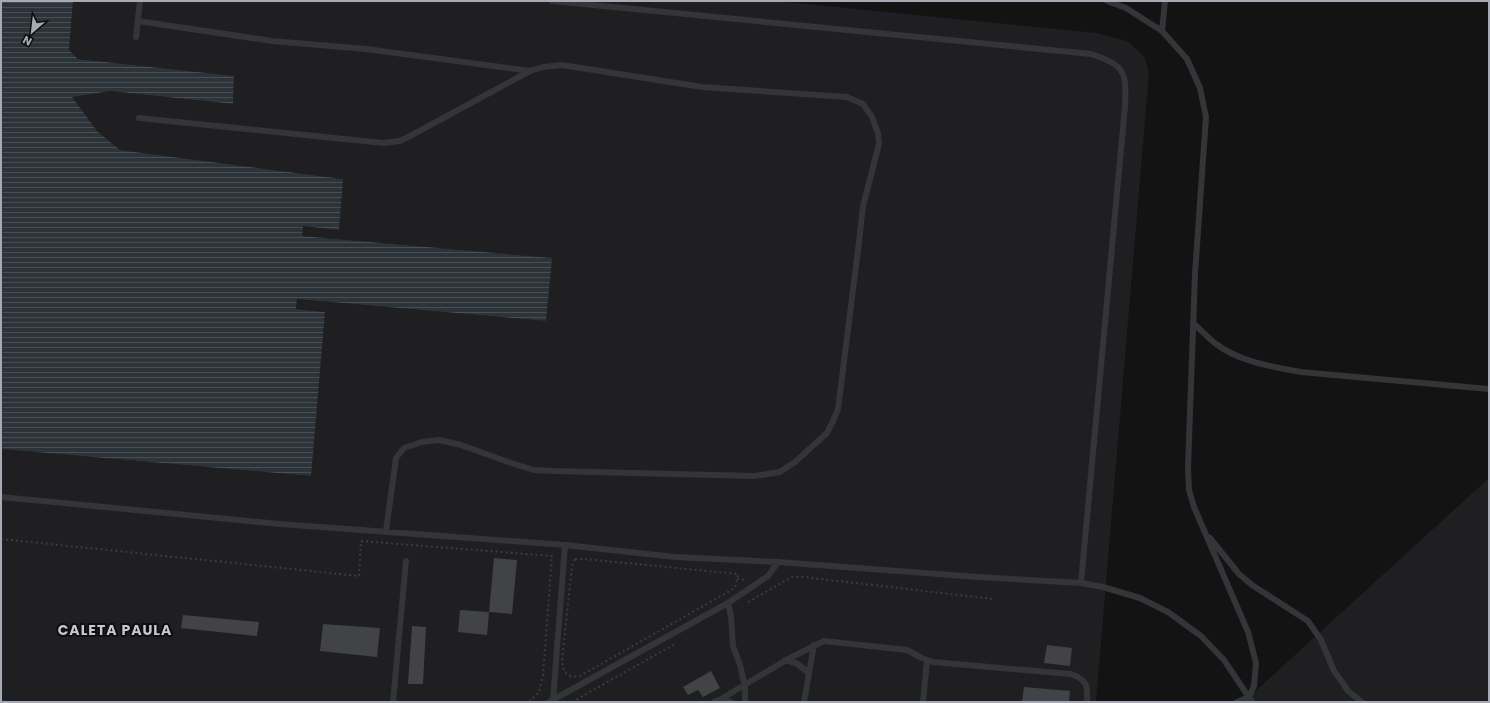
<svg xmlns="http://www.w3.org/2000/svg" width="1490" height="703" font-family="Poppins,sans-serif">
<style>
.built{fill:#1f1f21}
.water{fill:url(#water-rules)}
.building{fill:#424347}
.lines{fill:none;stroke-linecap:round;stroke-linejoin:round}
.path{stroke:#3a3c40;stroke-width:2;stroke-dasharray:2 3;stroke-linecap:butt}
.service{stroke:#343539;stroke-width:6}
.labels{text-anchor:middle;stroke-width:4;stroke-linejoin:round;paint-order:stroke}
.district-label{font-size:14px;font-weight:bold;letter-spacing:1px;fill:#c6c9d0;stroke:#0e0e0f}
</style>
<defs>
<pattern id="water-rules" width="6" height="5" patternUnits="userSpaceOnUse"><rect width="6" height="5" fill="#2c3339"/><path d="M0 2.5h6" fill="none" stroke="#484e53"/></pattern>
</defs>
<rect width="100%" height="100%" fill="#131314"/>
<path class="built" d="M 73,1 L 777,1 L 1096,33 L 1127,41 L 1144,56 L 1149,72 L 1096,702 L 1,702 L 1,449 L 310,476 L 325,312 L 296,309 L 297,299 L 546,321 L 551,258 L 302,236 L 302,226 L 343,179 L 120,150 L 97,131 L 71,97 L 110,91 L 233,104 L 234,76 L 78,59 L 69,50 Z
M 1489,478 L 1489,702 L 1252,702 L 1249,697 Z"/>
<path class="water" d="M 1,1 L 73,1 L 69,50 L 78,59 L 234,76 L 233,104 L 110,91 L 72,97 L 97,131 L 120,150 L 343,179 L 339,230 L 303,226 L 302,236 L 552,258 L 546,321 L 297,299 L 296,309 L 325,312 L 311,476 L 1,449 Z"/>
<path class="building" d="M 494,558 L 517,560 L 512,614 L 489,612 Z
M 460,610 L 489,612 L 487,635 L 458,632 Z
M 183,615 L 259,622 L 257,636 L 181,628 Z
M 323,624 L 380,628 L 377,657 L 320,651 Z
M 412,626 L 426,627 L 423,684 L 408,684 Z
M 1047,645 L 1072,648 L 1070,666 L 1044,663 Z
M 711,671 L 720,688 L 703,697 L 698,690 L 688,695 L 683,687 Z
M 1024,687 L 1070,691 L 1069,702 L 1022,702 Z"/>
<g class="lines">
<path class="path" d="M 1,539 L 359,576 L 361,541 L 552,556 L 543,676 L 539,692 L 529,702
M 575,559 L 585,559 L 738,574 L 735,588 L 580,676 C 567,678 564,674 562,661 L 572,566 Z
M 737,579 L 745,580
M 748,602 L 792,577 L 804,577 L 993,599
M 572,702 L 675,644"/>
<path class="service" d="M 552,1 L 1091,54 C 1124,65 1127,71 1125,106 L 1081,583
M 1107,1 L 1126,8 L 1162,31 L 1187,59 L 1200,88 L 1206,117 L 1195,274 L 1188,468 L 1189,490 L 1194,507 L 1248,632 L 1256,663 L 1254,686 L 1249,697 L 1237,702
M 138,21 L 272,41 L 366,49 L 530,71
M 1162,31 L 1165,1
M 136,37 L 140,1
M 139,118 L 383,143 L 400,141 L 410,136 L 530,71 L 543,67 L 562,65 L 702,87 L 847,97 L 863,104 L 872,117 L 878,133 L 879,144 L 863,206 L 859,242 L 838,409 L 833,421 L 827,433 L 795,462 L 780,472 L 755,476 L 553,471 L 534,470 L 514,464 L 461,445 L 439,440 L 422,442 L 404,448 L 396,458 L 386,531
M 1193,323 C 1201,330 1208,338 1216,344 C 1240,362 1273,367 1301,372 L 1489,389
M 1,497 L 280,524 L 565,545 L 675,557 L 778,562 L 978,577 L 1081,583 L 1103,587 L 1140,598 L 1168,612 L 1201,636 L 1224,660 L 1252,702
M 1210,538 L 1239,574 L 1252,585 L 1308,621 L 1321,640 L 1334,671 L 1340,679 L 1348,691 L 1362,702
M 728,603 L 731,616 L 733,646 L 740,665 L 745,686 L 745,702
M 785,660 L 796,663 L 809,673
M 721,699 L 788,659 L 824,641 L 907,650 L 922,658 L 933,662 L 1071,674 C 1087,680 1088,685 1087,702
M 553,700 L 565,545
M 393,702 L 406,561
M 549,702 L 728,603 L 768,576 L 778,562
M 714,702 L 721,699 L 731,702
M 804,702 L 814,645
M 923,702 L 927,660"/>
</g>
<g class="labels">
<g class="district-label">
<text x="115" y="635">CALETA PAULA</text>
</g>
</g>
<rect width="1490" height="703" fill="none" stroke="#a5aab4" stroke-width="4"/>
<g transform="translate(32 32) rotate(208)" stroke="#0e0e0f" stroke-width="3" paint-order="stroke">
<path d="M0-3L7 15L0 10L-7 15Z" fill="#a5aab4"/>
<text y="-6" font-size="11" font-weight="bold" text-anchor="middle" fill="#a5aab4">N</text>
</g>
</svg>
